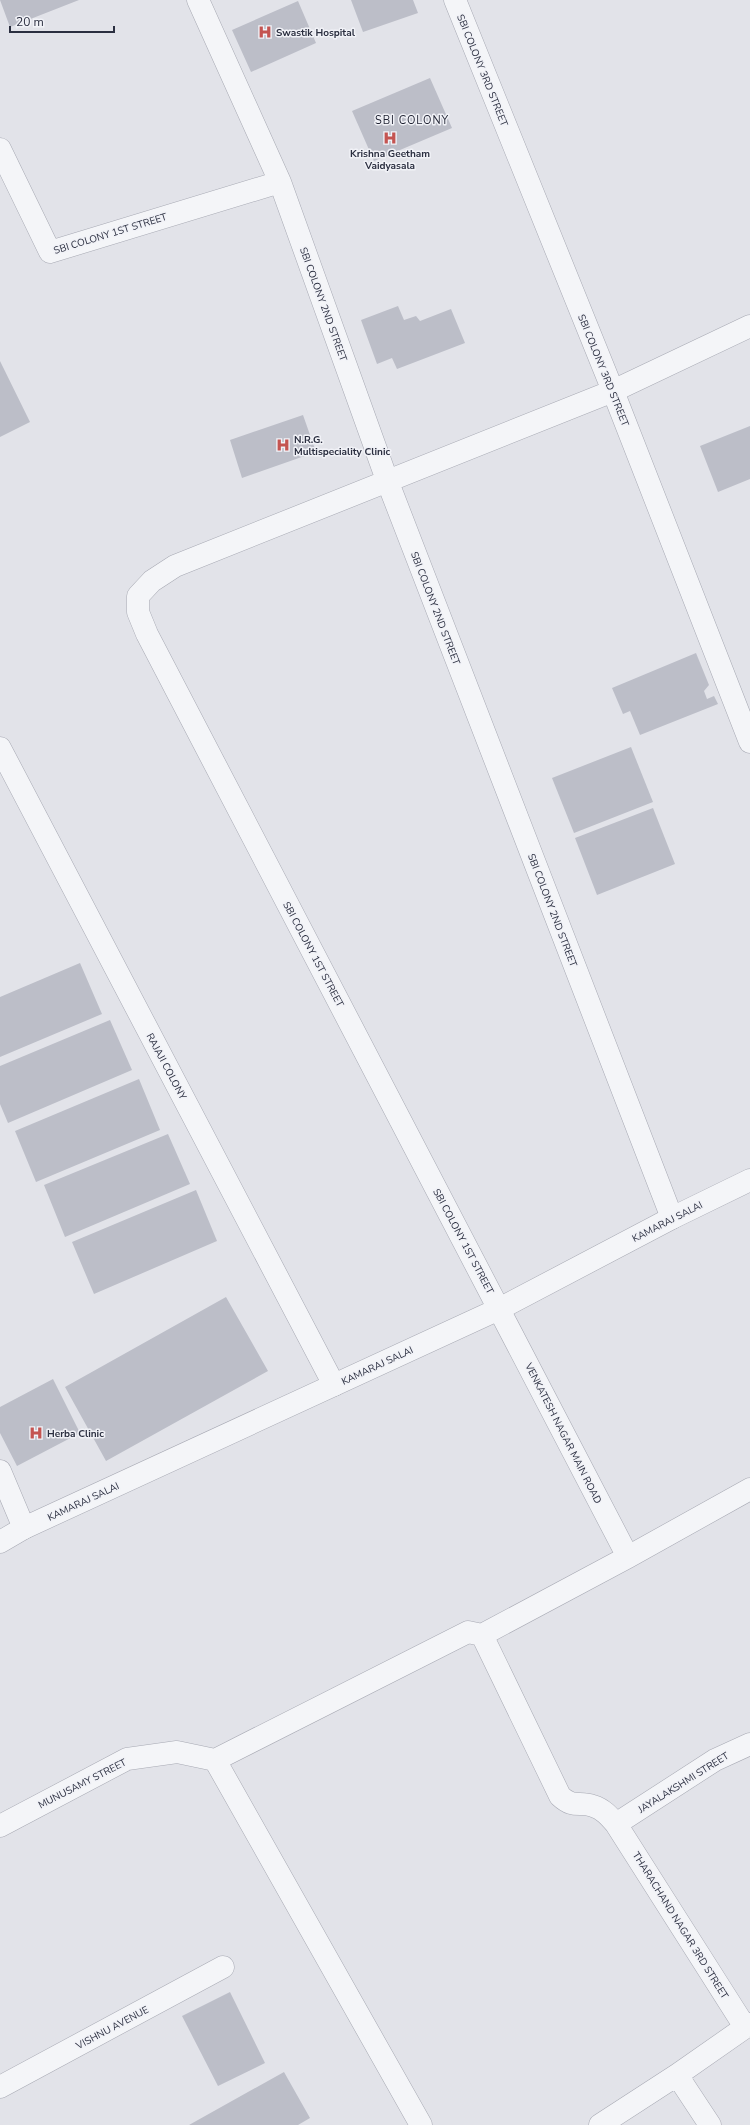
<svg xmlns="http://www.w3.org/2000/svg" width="750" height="2125" font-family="'Nunito Sans',sans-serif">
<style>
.building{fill:#bcbec8}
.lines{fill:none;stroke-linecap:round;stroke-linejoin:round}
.minor-casing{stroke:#a7a9b3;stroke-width:23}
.tertiary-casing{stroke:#a7a9b3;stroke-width:23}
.minor{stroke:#f4f5f8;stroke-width:22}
.tertiary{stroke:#f4f5f8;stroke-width:22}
.labels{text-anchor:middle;stroke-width:3;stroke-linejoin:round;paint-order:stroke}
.poi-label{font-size:10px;font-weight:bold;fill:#2b2f40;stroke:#f1f2f7;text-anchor:start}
.street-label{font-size:10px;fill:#2b2f40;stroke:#f1f2f7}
.neighbourhood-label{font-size:11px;letter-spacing:1px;fill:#1d2030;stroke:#f1f2f7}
</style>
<rect width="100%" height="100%" fill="#e2e3e9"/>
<path class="building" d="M 0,0 L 79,0 L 10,27 Z
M 351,0 L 413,0 L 418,13 L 363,32 Z
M 298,1 L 316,43 L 251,72 L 232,30 Z
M 430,78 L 452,128 L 374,161 L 352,111 Z
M 398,306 L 404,320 L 416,316 L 420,321 L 451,309 L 465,343 L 397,369 L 392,358 L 377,364 L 361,320 Z
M 0,361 L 30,422 L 0,437 Z
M 303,415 L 316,452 L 242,478 L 230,440 Z
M 750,426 L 750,479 L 718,492 L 700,446 Z
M 696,653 L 709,685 L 704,691 L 707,699 L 714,696 L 718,704 L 640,735 L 630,711 L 623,714 L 612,688 Z
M 631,747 L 653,802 L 574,833 L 552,778 Z
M 653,808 L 675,864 L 597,895 L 575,838 Z
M 80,963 L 102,1014 L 0,1057 L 0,997 Z
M 110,1020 L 132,1070 L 8,1123 L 0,1104 L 0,1066 Z
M 139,1079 L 160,1130 L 36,1182 L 15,1131 Z
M 168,1134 L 190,1184 L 65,1237 L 44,1185 Z
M 196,1190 L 217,1241 L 94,1294 L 72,1242 Z
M 226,1297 L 268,1371 L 106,1461 L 65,1387 Z
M 53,1379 L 80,1433 L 17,1466 L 0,1433 L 0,1407 Z
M 230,1992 L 265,2063 L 218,2086 L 182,2016 Z
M 284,2072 L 310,2118 L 298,2125 L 189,2125 Z"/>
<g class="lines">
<g class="minor-casing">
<path id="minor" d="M 198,0 L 280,182 L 387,480 L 672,1218
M 455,0 L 613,391 L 750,742
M 0,149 L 50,252 L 280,182
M 0,748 L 334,1385
M 0,1471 L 24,1528
M 628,1557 L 147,634 L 138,612 L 138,596 L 152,581 L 175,566 L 613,391 L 750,326
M 482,1635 L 628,1557 L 750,1489
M 215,1760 L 468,1632 L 482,1635 L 560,1796 C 574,1809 579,1801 593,1806 C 603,1809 609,1816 616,1824 L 745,2027
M 215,1760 L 421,2125
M 616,1824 L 715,1760 L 750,1744
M 0,1826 L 127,1759 L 177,1752 L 215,1760
M 677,2075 L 710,2125
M 0,2087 L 223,1967
M 600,2125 L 677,2075 L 750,2024"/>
</g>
<g class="tertiary-casing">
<path id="tertiary" d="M 0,1542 L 24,1528 L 499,1309 L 672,1218 L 750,1180"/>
</g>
<use href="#minor" class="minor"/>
<use href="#tertiary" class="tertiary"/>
</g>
<defs>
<g id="hospital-bare" transform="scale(1.08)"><path d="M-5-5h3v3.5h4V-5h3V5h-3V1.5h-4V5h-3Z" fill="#c45451" stroke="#f1f2f7" stroke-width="2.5" paint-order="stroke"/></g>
</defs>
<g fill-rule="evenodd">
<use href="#hospital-bare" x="265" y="32"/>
<use href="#hospital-bare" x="390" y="138"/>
<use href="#hospital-bare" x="283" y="445"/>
<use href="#hospital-bare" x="36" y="1433"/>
</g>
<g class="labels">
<g class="poi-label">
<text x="276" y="36">Swastik Hospital</text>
<text x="390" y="157" text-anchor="middle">Krishna Geetham<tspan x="390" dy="12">Vaidyasala</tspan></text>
<text x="294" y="443">N.R.G.<tspan x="294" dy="12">Multispeciality Clinic</tspan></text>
<text x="47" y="1437">Herba Clinic</text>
</g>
<g class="street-label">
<text transform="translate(483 70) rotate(68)" y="4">SBI COLONY 3RD STREET</text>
<text transform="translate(110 233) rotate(-17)" y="4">SBI COLONY 1ST STREET</text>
<text transform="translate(324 304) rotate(70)" y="4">SBI COLONY 2ND STREET</text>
<text transform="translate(604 370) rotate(68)" y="4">SBI COLONY 3RD STREET</text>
<text transform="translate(436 608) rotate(69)" y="4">SBI COLONY 2ND STREET</text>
<text transform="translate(553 910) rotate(69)" y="4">SBI COLONY 2ND STREET</text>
<text transform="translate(314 954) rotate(62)" y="4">SBI COLONY 1ST STREET</text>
<text transform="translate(167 1066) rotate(62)" y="4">RAJAJI COLONY</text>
<text transform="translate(667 1221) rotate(-27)" y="4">KAMARAJ SALAI</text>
<text transform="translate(464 1241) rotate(62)" y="4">SBI COLONY 1ST STREET</text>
<text transform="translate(377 1365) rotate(-25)" y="4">KAMARAJ SALAI</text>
<text transform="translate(564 1433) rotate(63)" y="4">VENKATESH NAGAR MAIN ROAD</text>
<text transform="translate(83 1501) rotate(-25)" y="4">KAMARAJ SALAI</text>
<text transform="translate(683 1782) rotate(-32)" y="4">JAYALAKSHMI STREET</text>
<text transform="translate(82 1783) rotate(-27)" y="4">MUNUSAMY STREET</text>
<text transform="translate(681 1925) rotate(58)" y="4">THARACHAND NAGAR 3RD STREET</text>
<text transform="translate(112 2027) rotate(-28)" y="4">VISHNU AVENUE</text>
</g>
<g class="neighbourhood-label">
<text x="412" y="124">SBI COLONY</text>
</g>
</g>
<path d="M10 26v6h104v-6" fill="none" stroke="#2b2f40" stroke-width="2"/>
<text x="16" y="26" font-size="12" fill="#2b2f40" stroke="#f1f2f7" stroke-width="3" paint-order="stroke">20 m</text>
</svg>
